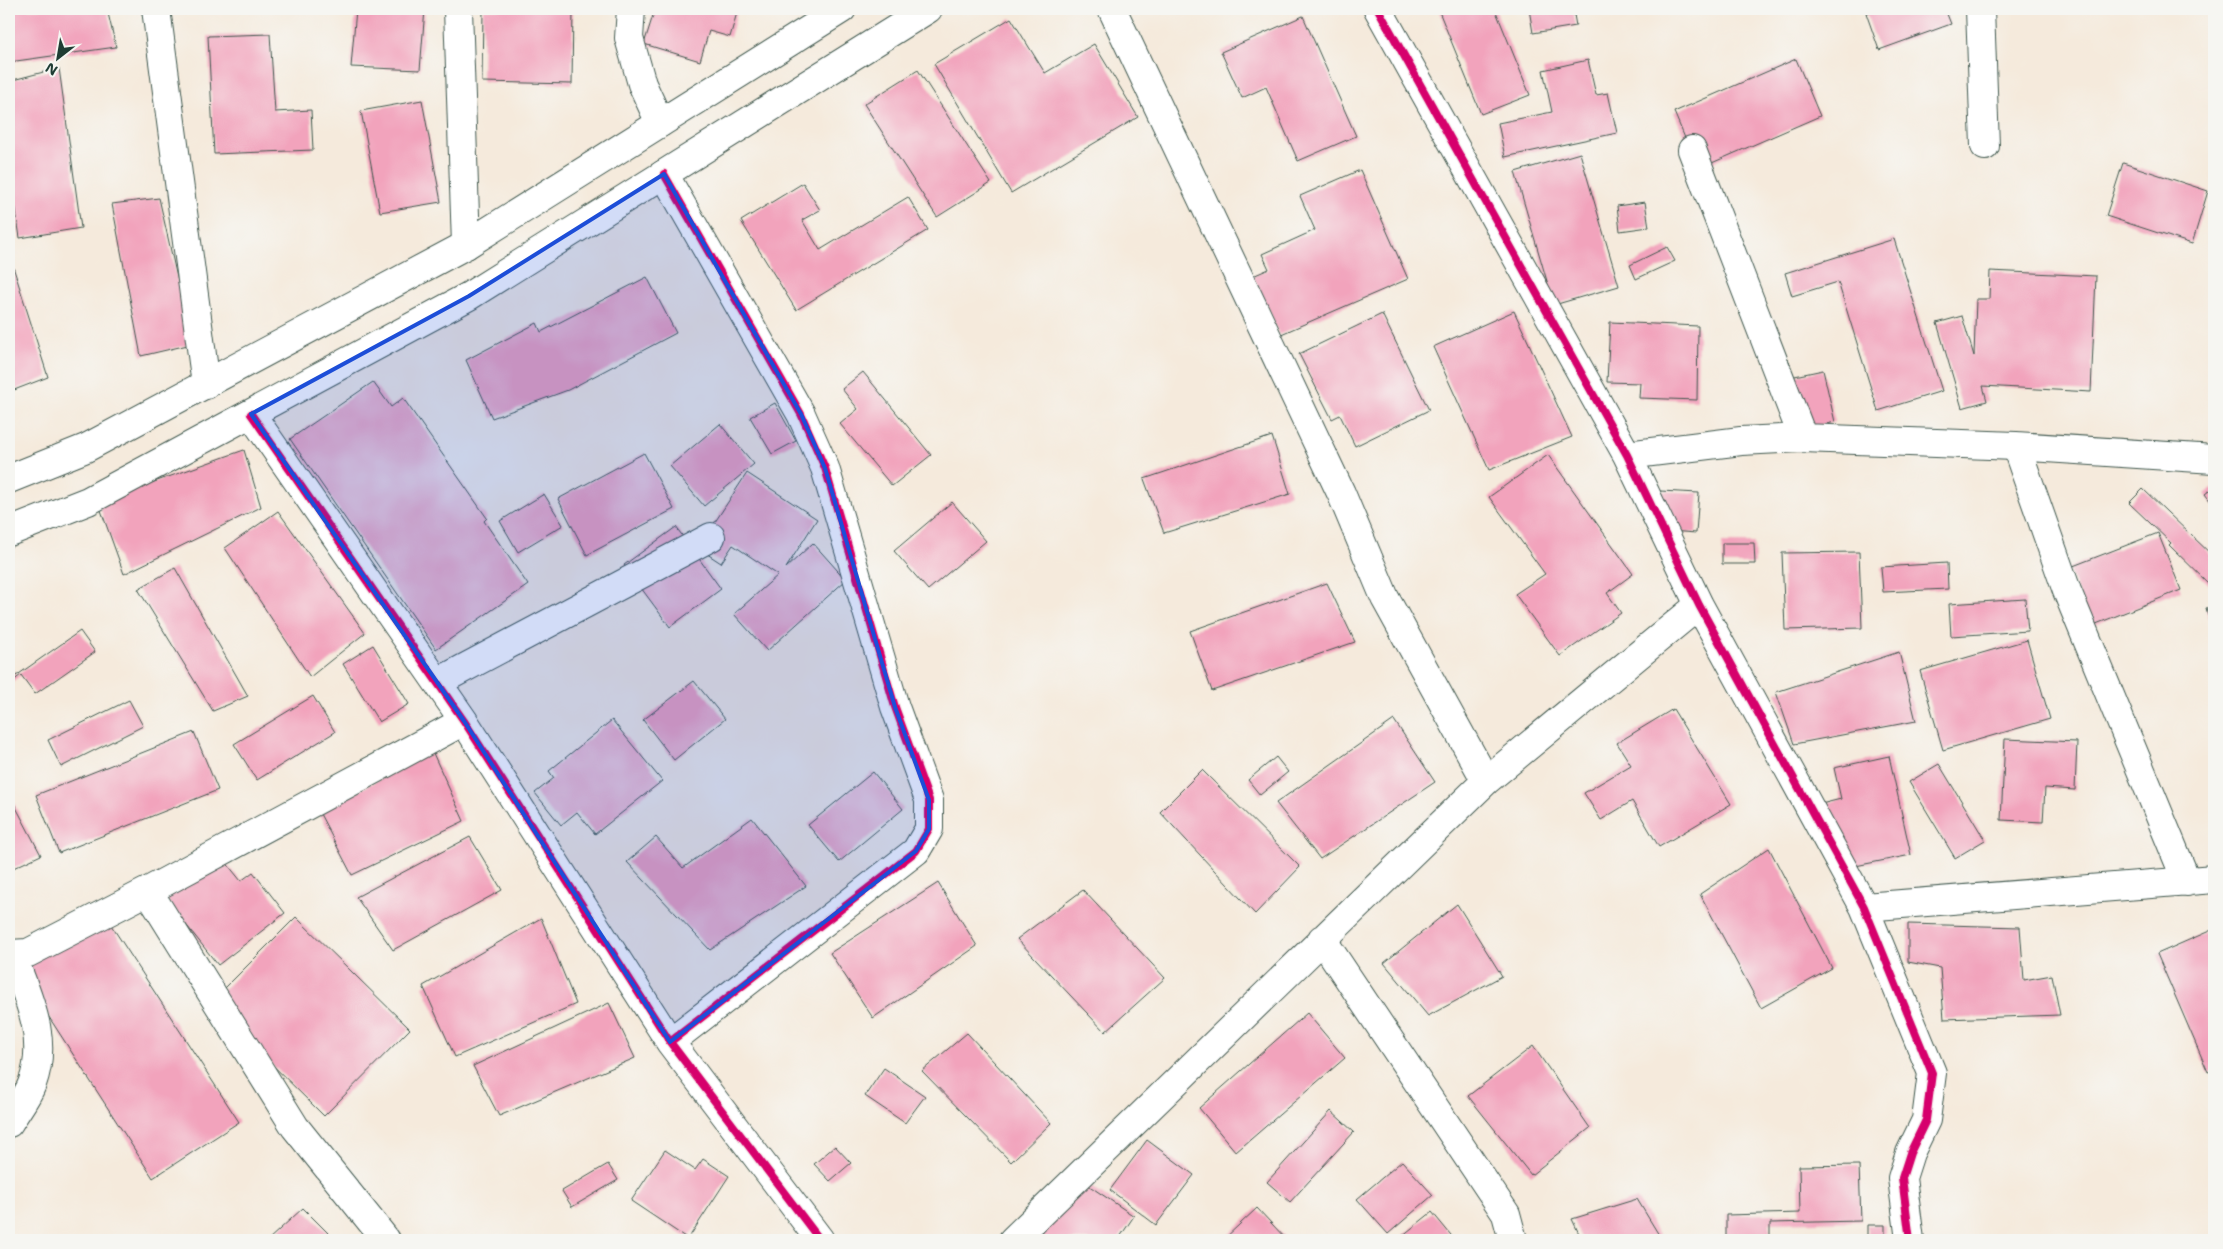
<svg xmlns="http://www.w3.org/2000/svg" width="2223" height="1249" font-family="'Shantell Sans',sans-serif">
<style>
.building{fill:#f2a3bc}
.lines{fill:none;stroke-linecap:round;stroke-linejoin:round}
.minor-casing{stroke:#3f574d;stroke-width:30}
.secondary-casing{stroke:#3f574d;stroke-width:30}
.minor{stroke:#fff;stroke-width:28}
.secondary{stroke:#fff;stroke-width:28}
.cycleway-casing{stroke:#f6f6f2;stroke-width:11}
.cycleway{stroke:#d6006c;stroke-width:8}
.marked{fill:#1d4ed8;fill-opacity:0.2;stroke:#1d4ed8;stroke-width:4;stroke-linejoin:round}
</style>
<rect width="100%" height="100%" fill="#f6f6f2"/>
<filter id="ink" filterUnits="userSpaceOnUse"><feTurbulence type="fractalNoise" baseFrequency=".02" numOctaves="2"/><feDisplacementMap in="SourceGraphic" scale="10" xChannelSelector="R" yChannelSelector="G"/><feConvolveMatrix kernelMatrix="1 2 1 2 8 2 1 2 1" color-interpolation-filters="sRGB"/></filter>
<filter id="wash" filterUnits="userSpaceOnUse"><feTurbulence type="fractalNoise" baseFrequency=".0096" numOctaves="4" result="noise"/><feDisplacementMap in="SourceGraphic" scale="20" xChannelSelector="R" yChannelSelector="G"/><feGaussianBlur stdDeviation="1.12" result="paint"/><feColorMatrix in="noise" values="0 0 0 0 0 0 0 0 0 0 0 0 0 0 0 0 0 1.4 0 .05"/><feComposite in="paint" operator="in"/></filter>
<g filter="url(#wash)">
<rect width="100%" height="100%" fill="#f5eadc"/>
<g id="blocks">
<path class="building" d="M 9,9 L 107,9 L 116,47 L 9,62 Z
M 356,9 L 425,9 L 420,70 L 351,67 Z
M 483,9 L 573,9 L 572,84 L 482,82 Z
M 655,9 L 738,9 L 730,37 L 709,31 L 700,61 L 644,44 Z
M 1438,9 L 1495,9 L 1530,95 L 1481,114 Z
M 1529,9 L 1573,9 L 1576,26 L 1533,33 Z
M 1878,9 L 1945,9 L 1951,24 L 1879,50 L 1866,13 Z
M 1303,16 L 1356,136 L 1298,161 L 1266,87 L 1242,98 L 1221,52 Z
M 1011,18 L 1045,73 L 1094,44 L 1138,117 L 1011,193 L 934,64 Z
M 270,34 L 275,112 L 311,110 L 313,150 L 214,154 L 208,36 Z
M 1796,59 L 1820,116 L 1698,169 L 1674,112 Z
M 1588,60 L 1596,95 L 1608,93 L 1617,133 L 1505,157 L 1498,123 L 1552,112 L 1543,70 Z
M 59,68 L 81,228 L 20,238 L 9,162 L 9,81 Z
M 918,70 L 991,183 L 937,217 L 864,104 Z
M 422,100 L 441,202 L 380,212 L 361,111 Z
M 1580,153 L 1619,286 L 1554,305 L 1515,172 Z
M 2123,163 L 2208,191 L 2192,244 L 2106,216 Z
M 1360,170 L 1408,279 L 1279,335 L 1253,276 L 1269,269 L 1262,254 L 1315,230 L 1300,196 Z
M 803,183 L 820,210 L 802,220 L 820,250 L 908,197 L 928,230 L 796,310 L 741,221 Z
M 159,198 L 192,344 L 141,356 L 112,204 Z
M 1645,202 L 1649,227 L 1620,231 L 1617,206 Z
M 1894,239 L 1942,391 L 1878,411 L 1838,282 L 1792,296 L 1785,273 Z
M 1667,247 L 1675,261 L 1636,279 L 1630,265 Z
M 9,254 L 48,377 L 9,392 Z
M 1990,271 L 2096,276 L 2091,392 L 1983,386 L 1987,401 L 1962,408 L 1937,323 L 1962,316 L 1974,356 L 1976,299 L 1989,299 Z
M 647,277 L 676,333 L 568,390 L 492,418 L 466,360 L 537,323 L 541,332 Z
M 1514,311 L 1572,437 L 1489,470 L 1433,347 Z
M 1382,314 L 1429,410 L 1355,446 L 1340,415 L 1332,419 L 1299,354 Z
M 1610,322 L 1698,326 L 1697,400 L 1639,398 L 1640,383 L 1607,382 Z
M 1823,370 L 1835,422 L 1801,430 L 1790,377 Z
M 863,372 L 931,455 L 892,486 L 840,424 L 858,409 L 842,389 Z
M 373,382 L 391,407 L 403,398 L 487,518 L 484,521 L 528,585 L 436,649 L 290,439 Z
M 775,403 L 796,441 L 772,454 L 750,417 Z
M 720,424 L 754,464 L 704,506 L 670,466 Z
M 1272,436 L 1290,494 L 1164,533 L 1144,479 Z
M 244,450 L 261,507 L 124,574 L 98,502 Z
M 644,453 L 674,509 L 587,555 L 558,499 Z
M 1548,455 L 1633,574 L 1607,593 L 1621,613 L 1560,656 L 1515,594 L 1545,574 L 1489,497 Z
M 747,473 L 817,519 L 786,568 L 813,543 L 846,580 L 767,651 L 734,614 L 778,575 L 733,545 L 721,563 L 698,548 Z
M 2214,487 L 2214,506 L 2205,494 Z
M 2143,489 L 2214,557 L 2214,581 L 2210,585 L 2169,545 L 2171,543 L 2129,503 Z
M 1660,491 L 1699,493 L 1696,533 L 1658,530 Z
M 544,494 L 563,525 L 518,552 L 500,521 Z
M 952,502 L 986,541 L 928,590 L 894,551 Z
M 278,511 L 365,633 L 310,677 L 225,548 Z
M 676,527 L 721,589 L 670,627 L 624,565 Z
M 2158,533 L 2181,590 L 2091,626 L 2068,568 Z
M 1722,543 L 1754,543 L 1755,564 L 1722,564 Z
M 1859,552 L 1862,628 L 1785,630 L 1782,553 Z
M 1947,563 L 1948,589 L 1883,592 L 1881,567 Z
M 175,568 L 248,696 L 213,711 L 138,589 Z
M 1327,583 L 1355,642 L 1212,691 L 1190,631 Z
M 2025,599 L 2028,631 L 1951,636 L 1949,604 Z
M 2214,606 L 2214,635 L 2206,608 Z
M 80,631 L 95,652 L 35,694 L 21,675 L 9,684 L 9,665 L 16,676 Z
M 2027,640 L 2050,719 L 1943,750 L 1920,671 Z
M 373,645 L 409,704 L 379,722 L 343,664 Z
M 1899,652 L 1916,721 L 1794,744 L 1776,692 Z
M 694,681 L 725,719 L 674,760 L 643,720 Z
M 313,696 L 335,732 L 257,780 L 234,744 Z
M 129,700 L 143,726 L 61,767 L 48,740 Z
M 1673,709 L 1731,804 L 1659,847 L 1632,801 L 1601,820 L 1584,793 L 1631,765 L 1617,743 Z
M 612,720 L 662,781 L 595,834 L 577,812 L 561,825 L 535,793 L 554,778 L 549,771 Z
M 1394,720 L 1435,782 L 1320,859 L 1276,803 Z
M 194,732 L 218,790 L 59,853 L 36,795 Z
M 2005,739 L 2077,742 L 2075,790 L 2045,788 L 2043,822 L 2001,820 Z
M 432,751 L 464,821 L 352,875 L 319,812 Z
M 1889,756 L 1911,855 L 1835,870 L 1821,804 L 1841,799 L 1834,768 Z
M 1276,757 L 1288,772 L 1260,795 L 1248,780 Z
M 1939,764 L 1985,840 L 1955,858 L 1909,782 Z
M 1202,770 L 1300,867 L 1255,914 L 1160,812 Z
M 873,772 L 903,809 L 839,862 L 808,825 Z
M 9,794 L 41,855 L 9,870 Z
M 752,818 L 806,886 L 710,950 L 627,862 L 656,837 L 683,868 Z
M 470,837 L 502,890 L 393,950 L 356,897 Z
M 1769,848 L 1832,968 L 1761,1008 L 1700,894 Z
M 220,855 L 241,881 L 253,872 L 285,913 L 218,965 L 165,898 Z
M 938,883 L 977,946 L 873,1018 L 830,953 Z
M 1083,890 L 1165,978 L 1105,1032 L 1017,939 Z
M 1457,904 L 1502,976 L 1428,1016 L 1384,963 Z
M 100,908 L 239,1122 L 153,1178 L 14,963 Z
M 296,917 L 410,1029 L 324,1116 L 210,1003 Z
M 541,918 L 576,1004 L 455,1057 L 423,986 Z
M 1908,924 L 2020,927 L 2024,980 L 2052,975 L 2060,1015 L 1944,1019 L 1940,968 L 1908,962 Z
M 2214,929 L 2214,1070 L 2208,1072 L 2157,954 Z
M 609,1003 L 635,1058 L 499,1116 L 473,1066 Z
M 1307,1013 L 1345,1058 L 1236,1152 L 1199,1108 Z
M 967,1033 L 1051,1123 L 1011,1162 L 922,1071 Z
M 1533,1046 L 1590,1128 L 1531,1175 L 1468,1096 Z
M 884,1068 L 925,1096 L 905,1123 L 865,1096 Z
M 1331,1111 L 1354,1132 L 1290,1202 L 1267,1182 Z
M 1147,1140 L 1194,1175 L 1156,1225 L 1110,1190 Z
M 835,1146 L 851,1163 L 830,1181 L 814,1164 Z
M 665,1150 L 695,1170 L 703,1159 L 729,1176 L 688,1239 L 631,1201 Z
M 1402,1161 L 1433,1195 L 1388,1234 L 1357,1199 Z
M 608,1164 L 618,1180 L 572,1207 L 562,1191 Z
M 1859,1165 L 1861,1221 L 1770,1223 L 1770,1240 L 1726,1240 L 1726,1215 L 1800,1213 L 1799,1166 Z
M 1079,1179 L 1134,1216 L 1118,1240 L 1044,1240 L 1039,1237 Z
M 1637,1199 L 1662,1240 L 1582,1240 L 1572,1219 Z
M 303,1208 L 335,1240 L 268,1240 Z
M 1257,1208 L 1287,1240 L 1223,1240 Z
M 1432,1212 L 1455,1240 L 1397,1240 Z
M 1867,1225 L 1885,1225 L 1885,1240 L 1867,1240 Z"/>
</g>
</g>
<g filter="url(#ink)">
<use href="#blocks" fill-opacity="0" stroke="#3f574d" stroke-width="1"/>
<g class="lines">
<g class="minor-casing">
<path id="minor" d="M 156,9 L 206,385
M 458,9 L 466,245
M 631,9 L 629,38 L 642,84 L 660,123
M 1112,9 L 1341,493 L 1385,598 L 1486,781
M 1378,9 L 1627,455 L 1699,605 L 1864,907 L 1932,1073 L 1926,1120 L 1910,1153 L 1902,1178 L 1910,1240
M 1980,9 L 1985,146
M 1692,150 L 1803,438
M 664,174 L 801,414 L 825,468 L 895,707 L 929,800 L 929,829 L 916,851 L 670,1042
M 251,414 L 464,721 L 670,1042 L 820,1240
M 2016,446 L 2067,591 L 2187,882
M 1627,455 L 1741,441 L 1803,438 L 2016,446 L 2214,459
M 438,682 L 711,537
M 148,891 L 295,1127 L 386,1240
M 1864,907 L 2214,879
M 1322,939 L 1506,1214 L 1513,1240
M 9,954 L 28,953 L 148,891 L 464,721
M 9,1123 C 16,1111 27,1097 32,1084 C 49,1038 28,998 12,955
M 1013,1240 L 1486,781 L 1699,605"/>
</g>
<g class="secondary-casing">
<path id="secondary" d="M 9,479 L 86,448 L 466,245 L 842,9
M 9,532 L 88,501 L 469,296 L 928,9"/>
</g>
<use href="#minor" class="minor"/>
<use href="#secondary" class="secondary"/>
<g class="cycleway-casing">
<path id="cycleway" d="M 1378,9 L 1627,455 L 1699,605 L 1864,907 L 1932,1073 L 1926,1120 L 1910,1153 L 1902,1178 L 1910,1240
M 664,174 L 801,414 L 825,468 L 895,707 L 929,800 L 929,829 L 916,851 L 670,1042
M 251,414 L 464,721 L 670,1042 L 820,1240"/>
</g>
<use href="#cycleway" class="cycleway"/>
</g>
</g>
<path class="marked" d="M 664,174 L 801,414 L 825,468 L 895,707 L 929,800 L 929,829 L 916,851 L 670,1042 L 464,721 L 251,414 L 469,296 Z"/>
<rect width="2223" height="1249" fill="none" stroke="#f6f6f2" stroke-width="30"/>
<g transform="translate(58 58) rotate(211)" stroke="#f6f6f2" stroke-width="4" paint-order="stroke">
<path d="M0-4L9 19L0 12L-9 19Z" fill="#1f3d34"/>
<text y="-8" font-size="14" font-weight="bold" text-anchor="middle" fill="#1f3d34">N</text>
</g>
</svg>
